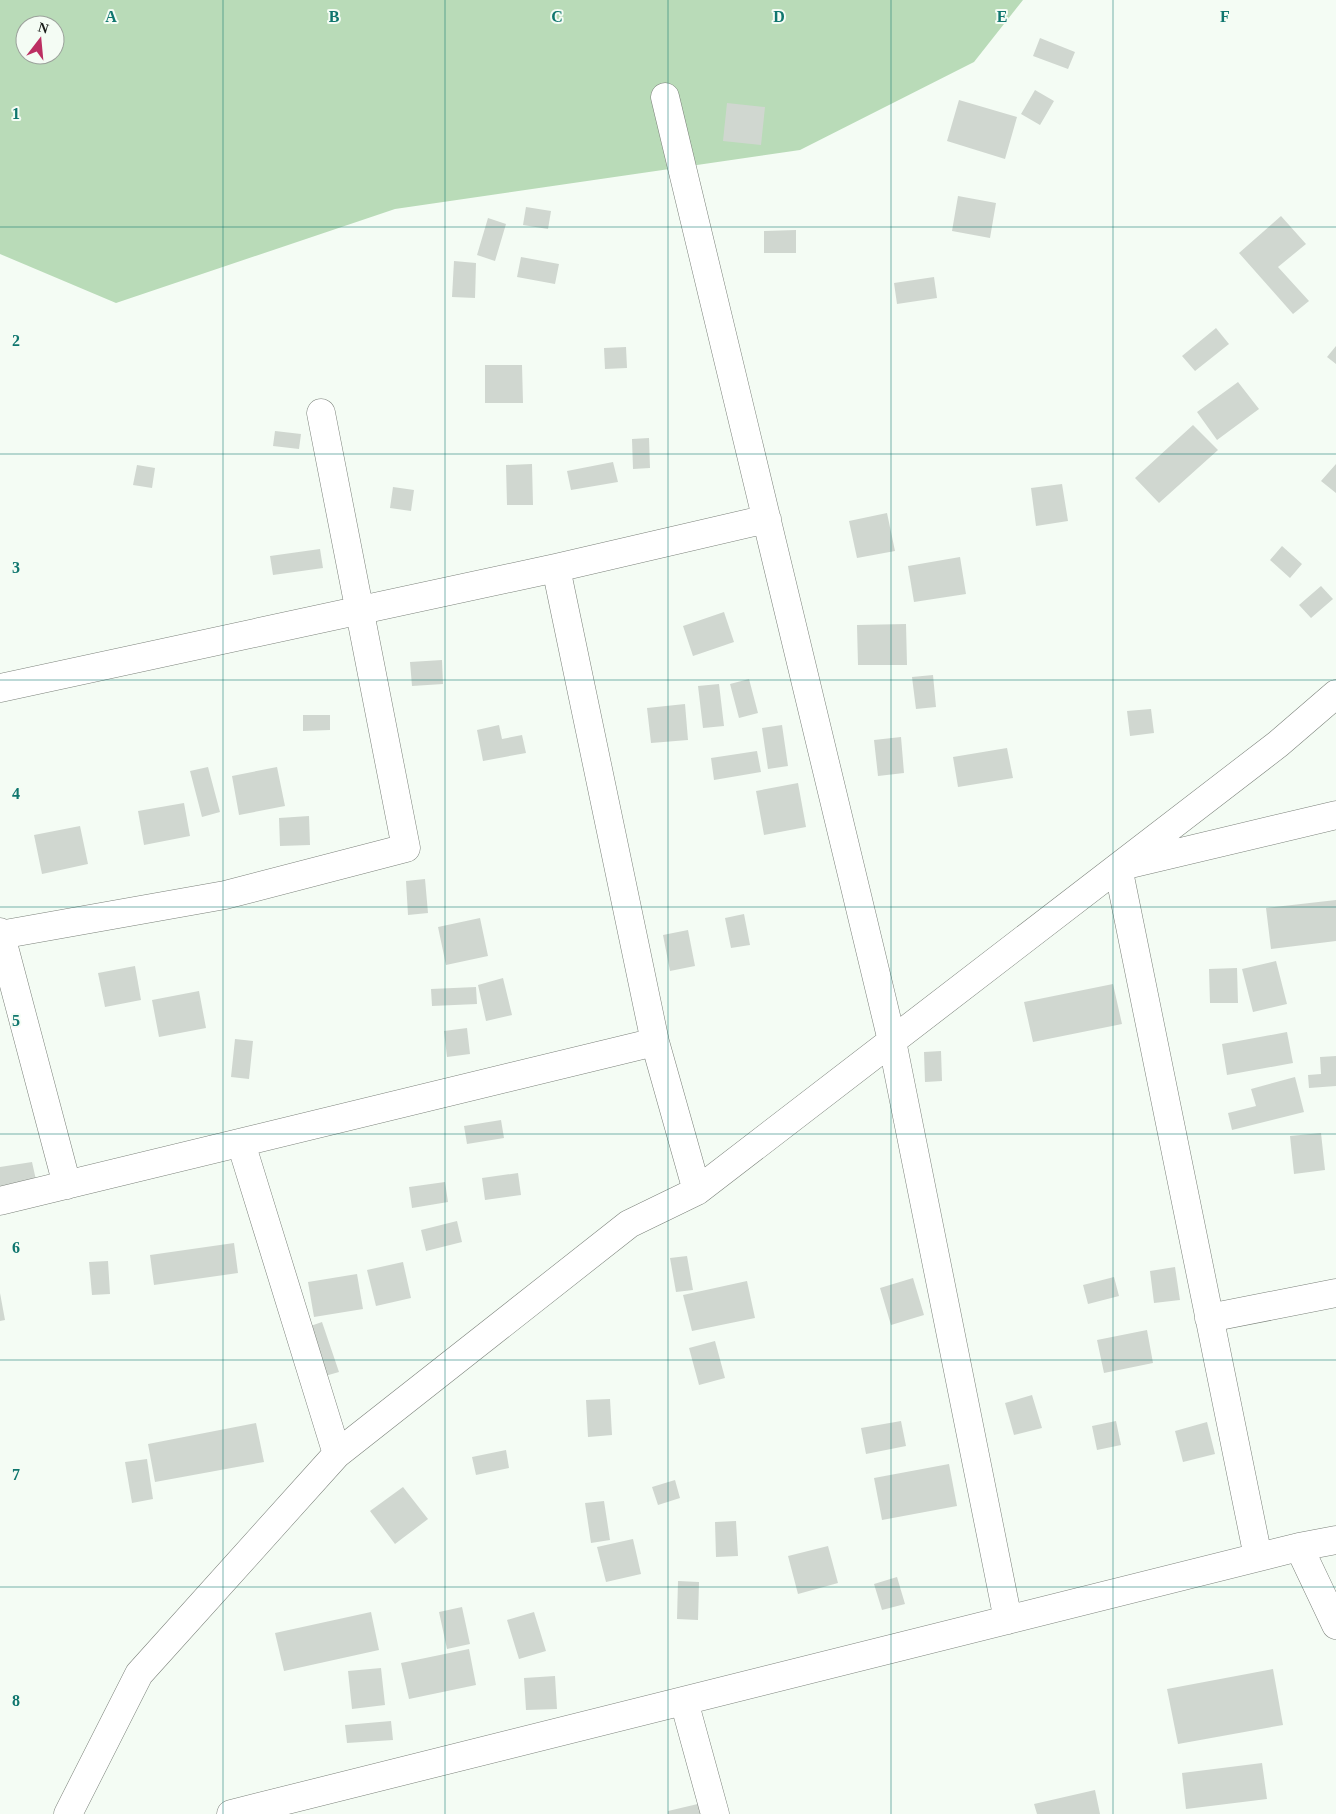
<svg xmlns="http://www.w3.org/2000/svg" width="1336" height="1814" font-family="'Times New Roman',serif">
<style>
.green{fill:#b9dbb8;fill-rule:evenodd}
.building{fill:#d0d7d0}
.lines{fill:none;stroke-linecap:round;stroke-linejoin:round}
.minor-casing{stroke:#7b817a;stroke-width:29}
.minor{stroke:#fff;stroke-width:28}
.grid{fill:none;stroke:#0f766e;stroke-width:1;stroke-opacity:0.55}
.grid-label{font-size:16px;text-anchor:middle;font-weight:bold;fill:#0f766e;stroke:#f4fcf4;stroke-width:4;stroke-linejoin:round;paint-order:stroke}
</style>
<rect width="100%" height="100%" fill="#f4fcf4"/>
<path class="green" d="M 0,0 L 1023,0 L 974,62 L 800,150 L 395,209 L 116,303 L 0,254 ZM 25,25 L 55,25 L 55,55 L 25,55 Z"/>
<path class="building" d="M 1040,38 L 1075,52 L 1068,69 L 1033,56 Z
M 1035,90 L 1054,101 L 1040,125 L 1021,114 Z
M 959,100 L 1017,117 L 1005,159 L 947,141 Z
M 727,103 L 765,107 L 761,145 L 723,141 Z
M 958,196 L 996,203 L 990,238 L 952,231 Z
M 526,207 L 551,211 L 548,229 L 523,225 Z
M 1281,216 L 1306,244 L 1278,267 L 1309,301 L 1293,314 L 1239,253 Z
M 488,218 L 506,224 L 495,261 L 477,255 Z
M 796,230 L 796,253 L 764,253 L 764,231 Z
M 521,257 L 559,264 L 555,284 L 517,277 Z
M 454,261 L 476,263 L 475,298 L 452,297 Z
M 934,277 L 937,298 L 897,304 L 894,283 Z
M 1216,328 L 1229,344 L 1195,371 L 1182,356 Z
M 1336,346 L 1336,364 L 1327,357 Z
M 626,347 L 627,368 L 605,369 L 604,348 Z
M 485,365 L 522,365 L 523,403 L 485,403 Z
M 1238,382 L 1259,409 L 1217,440 L 1197,412 Z
M 1193,425 L 1218,450 L 1159,503 L 1135,478 Z
M 275,431 L 301,434 L 299,449 L 273,446 Z
M 649,438 L 650,468 L 633,469 L 632,439 Z
M 613,462 L 618,482 L 571,490 L 567,471 Z
M 532,464 L 533,505 L 507,505 L 506,465 Z
M 1336,464 L 1336,493 L 1321,481 Z
M 137,465 L 155,468 L 152,488 L 133,485 Z
M 1062,484 L 1068,521 L 1036,526 L 1031,488 Z
M 393,487 L 414,490 L 411,511 L 390,508 Z
M 887,513 L 895,551 L 857,558 L 849,521 Z
M 1282,546 L 1302,564 L 1290,578 L 1270,560 Z
M 320,549 L 323,568 L 273,575 L 270,556 Z
M 960,557 L 966,594 L 914,602 L 908,566 Z
M 1321,586 L 1333,599 L 1311,618 L 1299,605 Z
M 724,612 L 734,642 L 693,656 L 683,626 Z
M 906,624 L 907,665 L 858,665 L 857,625 Z
M 442,660 L 443,684 L 412,686 L 410,662 Z
M 933,675 L 936,707 L 916,709 L 912,677 Z
M 749,679 L 758,713 L 739,718 L 730,684 Z
M 719,684 L 724,726 L 703,728 L 698,686 Z
M 685,704 L 688,740 L 651,743 L 647,708 Z
M 1151,709 L 1154,733 L 1130,736 L 1127,711 Z
M 303,715 L 330,715 L 330,730 L 303,731 Z
M 499,725 L 502,739 L 522,735 L 526,753 L 483,761 L 477,730 Z
M 782,725 L 788,766 L 768,769 L 762,728 Z
M 901,737 L 904,773 L 878,776 L 874,740 Z
M 1007,748 L 1013,778 L 958,787 L 953,757 Z
M 757,751 L 761,772 L 714,780 L 711,758 Z
M 208,767 L 220,812 L 202,817 L 190,771 Z
M 277,767 L 285,806 L 239,815 L 232,776 Z
M 798,783 L 806,827 L 764,835 L 756,791 Z
M 184,803 L 190,836 L 144,845 L 138,811 Z
M 309,816 L 310,845 L 280,846 L 279,818 Z
M 80,826 L 88,864 L 42,874 L 34,835 Z
M 425,879 L 428,913 L 408,915 L 406,881 Z
M 1336,900 L 1336,941 L 1271,949 L 1266,908 Z
M 744,914 L 750,945 L 731,948 L 725,918 Z
M 480,918 L 488,956 L 446,965 L 438,927 Z
M 688,930 L 695,966 L 670,971 L 663,935 Z
M 1276,961 L 1287,1004 L 1253,1012 L 1242,969 Z
M 135,966 L 141,1000 L 105,1007 L 98,973 Z
M 1237,968 L 1238,1003 L 1210,1003 L 1209,969 Z
M 503,978 L 512,1015 L 486,1021 L 478,985 Z
M 1113,984 L 1122,1024 L 1033,1042 L 1024,1002 Z
M 476,987 L 477,1004 L 432,1006 L 431,989 Z
M 199,991 L 206,1028 L 159,1037 L 152,1000 Z
M 467,1028 L 470,1054 L 447,1057 L 444,1031 Z
M 1287,1032 L 1293,1063 L 1227,1075 L 1222,1044 Z
M 235,1039 L 253,1041 L 249,1079 L 231,1077 Z
M 941,1051 L 942,1081 L 925,1082 L 924,1052 Z
M 1336,1056 L 1336,1086 L 1309,1088 L 1308,1075 L 1321,1074 L 1320,1057 Z
M 1295,1077 L 1304,1112 L 1232,1130 L 1228,1113 L 1256,1106 L 1251,1089 Z
M 501,1120 L 504,1138 L 467,1144 L 464,1126 Z
M 1321,1133 L 1325,1170 L 1294,1174 L 1290,1136 Z
M 32,1162 L 36,1180 L 0,1187 L 0,1167 Z
M 518,1173 L 521,1195 L 485,1200 L 482,1178 Z
M 445,1182 L 448,1202 L 412,1208 L 409,1187 Z
M 457,1221 L 462,1242 L 426,1251 L 421,1230 Z
M 234,1243 L 238,1273 L 154,1285 L 150,1255 Z
M 687,1256 L 693,1290 L 676,1292 L 670,1258 Z
M 108,1261 L 110,1294 L 92,1295 L 89,1262 Z
M 403,1262 L 411,1298 L 376,1306 L 367,1270 Z
M 1175,1267 L 1180,1300 L 1154,1303 L 1150,1271 Z
M 357,1274 L 363,1309 L 314,1317 L 308,1282 Z
M 1114,1277 L 1119,1296 L 1088,1304 L 1083,1285 Z
M 913,1278 L 924,1315 L 891,1325 L 880,1288 Z
M 747,1281 L 755,1318 L 692,1331 L 683,1295 Z
M 0,1293 L 5,1320 L 0,1321 Z
M 322,1322 L 339,1372 L 318,1378 L 302,1329 Z
M 1147,1330 L 1153,1363 L 1104,1373 L 1097,1340 Z
M 715,1341 L 725,1378 L 699,1385 L 689,1348 Z
M 1032,1395 L 1042,1428 L 1014,1435 L 1005,1403 Z
M 610,1399 L 612,1435 L 588,1437 L 586,1400 Z
M 901,1421 L 906,1446 L 866,1454 L 861,1428 Z
M 1116,1421 L 1121,1445 L 1097,1450 L 1092,1426 Z
M 1207,1422 L 1215,1454 L 1183,1462 L 1175,1431 Z
M 256,1423 L 264,1462 L 155,1482 L 148,1444 Z
M 506,1450 L 509,1468 L 476,1475 L 472,1457 Z
M 147,1459 L 153,1499 L 132,1503 L 125,1462 Z
M 949,1464 L 957,1506 L 882,1520 L 874,1478 Z
M 675,1480 L 680,1498 L 658,1505 L 652,1487 Z
M 403,1487 L 428,1519 L 395,1544 L 370,1511 Z
M 604,1501 L 610,1540 L 591,1543 L 585,1503 Z
M 736,1521 L 738,1556 L 716,1557 L 715,1522 Z
M 633,1539 L 641,1574 L 606,1582 L 597,1547 Z
M 828,1546 L 838,1583 L 798,1594 L 788,1556 Z
M 897,1577 L 905,1604 L 882,1610 L 874,1584 Z
M 678,1581 L 699,1582 L 698,1620 L 677,1619 Z
M 462,1607 L 470,1644 L 447,1649 L 439,1612 Z
M 371,1612 L 379,1650 L 284,1671 L 275,1633 Z
M 534,1612 L 546,1651 L 519,1659 L 507,1620 Z
M 469,1649 L 476,1685 L 409,1699 L 401,1663 Z
M 381,1668 L 385,1705 L 352,1709 L 348,1671 Z
M 1273,1669 L 1283,1725 L 1178,1744 L 1167,1689 Z
M 555,1676 L 557,1709 L 526,1710 L 524,1678 Z
M 391,1721 L 393,1740 L 347,1743 L 345,1725 Z
M 1262,1763 L 1267,1799 L 1186,1809 L 1182,1773 Z
M 1095,1790 L 1100,1814 L 1037,1814 L 1034,1804 Z
M 702,1803 L 704,1814 L 668,1814 L 668,1811 Z"/>
<g class="lines">
<g class="minor-casing">
<path id="minor" d="M 665,97 L 892,1041 L 1008,1620
M 556,568 L 655,1042 L 697,1191
M 0,688 L 556,568 L 767,519
M 0,932 L 67,1185
M 0,935 L 225,895 L 406,848 L 321,413
M 241,1143 L 337,1454
M 0,1201 L 655,1042
M 1209,1318 L 1336,1293
M 1299,1547 L 1336,1540
M 1258,1557 L 1118,867 L 1336,815
M 684,1701 L 715,1814
M 68,1814 L 139,1674 L 337,1454 L 629,1224 L 697,1191 L 1278,744 L 1336,694
M 231,1814 L 1299,1547 L 1336,1625"/>
</g>
<use href="#minor" class="minor"/>
</g>
<path class="grid" d="M 223,0 L 223,1814M 445,0 L 445,1814M 668,0 L 668,1814M 891,0 L 891,1814M 1113,0 L 1113,1814M 0,227 L 1336,227M 0,454 L 1336,454M 0,680 L 1336,680M 0,907 L 1336,907M 0,1134 L 1336,1134M 0,1360 L 1336,1360M 0,1587 L 1336,1587"/>
<g class="grid-label">
<text x="111" y="22">A</text>
<text x="334" y="22">B</text>
<text x="557" y="22">C</text>
<text x="779" y="22">D</text>
<text x="1002" y="22">E</text>
<text x="1225" y="22">F</text>
<text x="16" y="119">1</text>
<text x="16" y="346">2</text>
<text x="16" y="573">3</text>
<text x="16" y="799">4</text>
<text x="16" y="1026">5</text>
<text x="16" y="1253">6</text>
<text x="16" y="1480">7</text>
<text x="16" y="1706">8</text>
</g>
<g transform="translate(40 40) rotate(16)"><circle r="24" fill="#f4fcf4" stroke="#9ca29c"/>
<path d="M0-4L9 19L0 12L-9 19Z" fill="#bc2f62"/>
<text y="-8" font-size="14" font-weight="bold" text-anchor="middle" fill="#191c19">N</text>
</g>
</svg>
